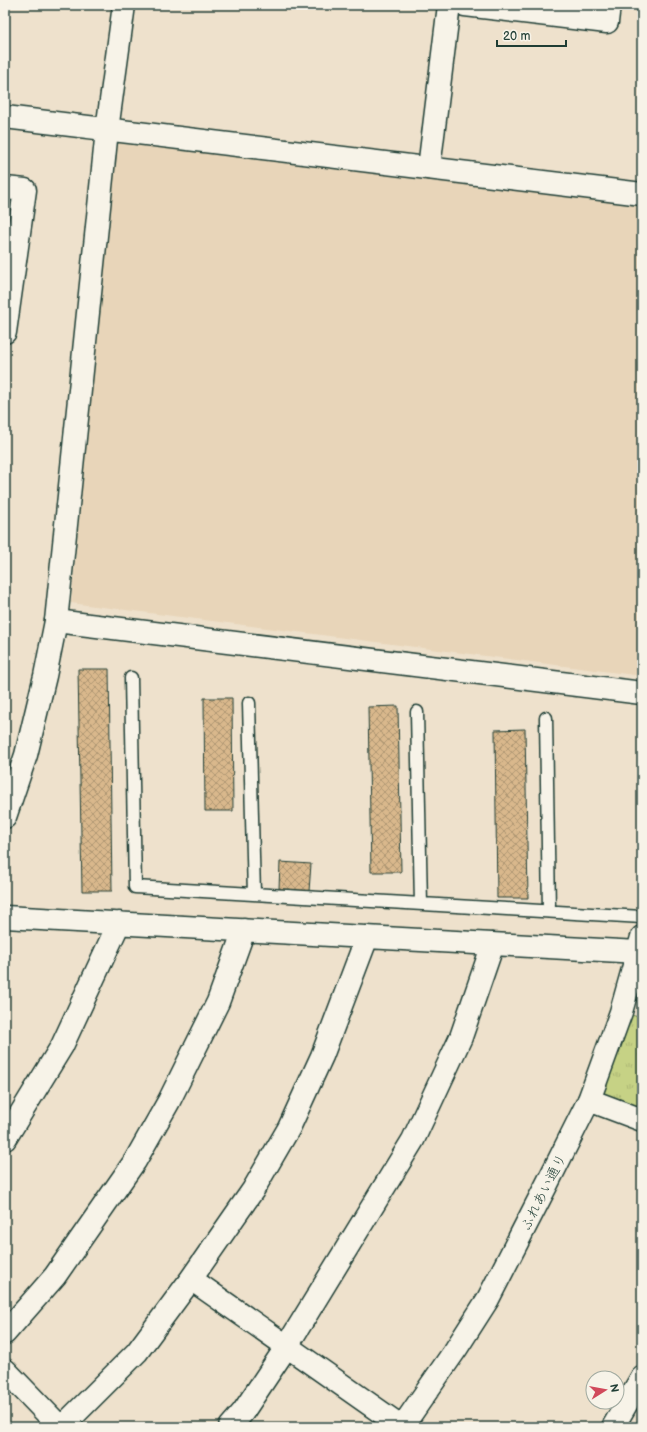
<svg xmlns="http://www.w3.org/2000/svg" width="647" height="1432" font-family="'Balsamiq Sans','Klee One',sans-serif">
<style>
.built{fill:#e8d5b9}
.park{fill:url(#park-tufts);stroke:#72885c}
.building{fill:url(#building-cross-hatch);stroke:#1f3d34}
.lines{fill:none;stroke-linecap:round;stroke-linejoin:round}
.lane-casing{stroke:#1f3d34;stroke-width:15}
.street-casing{stroke:#1f3d34;stroke-width:25}
.secondary-casing{stroke:#1f3d34;stroke-width:25}
.lane{stroke:#f7f3e8;stroke-width:12}
.street{stroke:#f7f3e8;stroke-width:22}
.secondary{stroke:#f7f3e8;stroke-width:22}
.labels{text-anchor:middle;stroke-width:4;stroke-linejoin:round;paint-order:stroke}
.street-label{font-size:14px;fill:#1f3d34;stroke:#f7f3e8}
</style>
<defs>
<pattern id="park-tufts" width="24" height="20" patternUnits="userSpaceOnUse"><rect width="24" height="20" fill="#c6d285"/><path d="M3 7l-1-3M5 7V3M7 7l1-3M15 17l-1-3M17 17v-4M19 17l1-3" fill="none" stroke="#aab573"/></pattern>
<pattern id="building-cross-hatch" width="8" height="8" patternUnits="userSpaceOnUse"><rect width="8" height="8" fill="#d9b88c"/><path d="M0 0l8 8M0 8l8-8" fill="none" stroke="#af9773"/></pattern>
</defs>
<rect width="100%" height="100%" fill="#eee1cc"/>
<filter id="ink" filterUnits="userSpaceOnUse"><feTurbulence type="fractalNoise" baseFrequency=".025" numOctaves="2"/><feDisplacementMap in="SourceGraphic" scale="8" xChannelSelector="R" yChannelSelector="G"/><feConvolveMatrix kernelMatrix="1 2 1 2 8 2 1 2 1" color-interpolation-filters="sRGB"/></filter>
<g filter="url(#ink)">
<path class="built" d="M 116,143 L 642,205 L 642,676 L 71,603 Z"/>
<path class="park" d="M 621,1012 L 642,1018 L 642,1120 L 589,1100 Z"/>
<path class="building" d="M 78,669 L 109,669 L 112,891 L 82,891 Z
M 204,698 L 232,698 L 233,811 L 205,811 Z
M 398,706 L 401,872 L 371,872 L 368,707 Z
M 525,729 L 528,898 L 497,898 L 495,730 Z
M 280,862 L 311,864 L 309,891 L 279,889 Z"/>
<g class="lines">
<g class="lane-casing">
<path id="lane" d="M 131,678 L 135,887 L 642,917
M 249,703 L 254,894
M 417,712 L 421,904
M 546,718 L 549,911"/>
</g>
<g class="street-casing">
<path id="street" d="M 465,5 L 607,22 L 609,5
M 429,168 L 449,5
M 5,188 L 25,190 L 5,332
M 56,621 L 642,693
M 5,917 L 638,952
M 589,1100 L 642,1120
M 5,1139 L 62,1046 L 119,923
M 191,1279 L 402,1427
M 5,1333 L 55,1276 L 135,1161 L 169,1101 L 218,1002 L 244,930
M 5,1370 L 60,1427
M 62,1427 L 137,1352 L 191,1279 L 253,1190 L 289,1128 L 322,1056 L 367,937
M 230,1427 L 243,1412 L 287,1346 L 413,1140 L 461,1037 L 493,944
M 613,1427 L 642,1377"/>
</g>
<g class="secondary-casing">
<path id="secondary" d="M 5,117 L 642,194
M 5,817 L 26,755 L 45,676 L 56,621 L 107,130 L 124,5
M 402,1427 L 456,1349 L 488,1299 L 548,1182 L 589,1100 L 621,1012 L 642,937"/>
</g>
<use href="#lane" class="lane"/>
<use href="#street" class="street"/>
<use href="#secondary" class="secondary"/>
</g>
</g>
<g class="labels">
<g class="street-label">
<text transform="translate(543 1192) rotate(-63)" y="5">ふれあい通り</text>
</g>
</g>
<rect width="647" height="1432" fill="none" stroke="#f7f3e8" stroke-width="20"/>
<rect x="10" y="10" width="627" height="1412" fill="none" stroke="#1f3d34" stroke-width="1.5" filter="url(#ink)"/>
<g transform="translate(605 1390) rotate(79)"><circle r="19" fill="#f7f3e8" stroke="#a1aaa0"/>
<path d="M0-3L7 15L0 10L-7 15Z" fill="#d1495b"/>
<text y="-6" font-size="11" font-weight="bold" text-anchor="middle" fill="#1f3d34">N</text>
</g>
<path d="M497 40v6h69v-6" fill="none" stroke="#1f3d34" stroke-width="2"/>
<text x="503" y="40" font-size="12" fill="#1f3d34" stroke="#f7f3e8" stroke-width="3" paint-order="stroke">20 m</text>
</svg>
